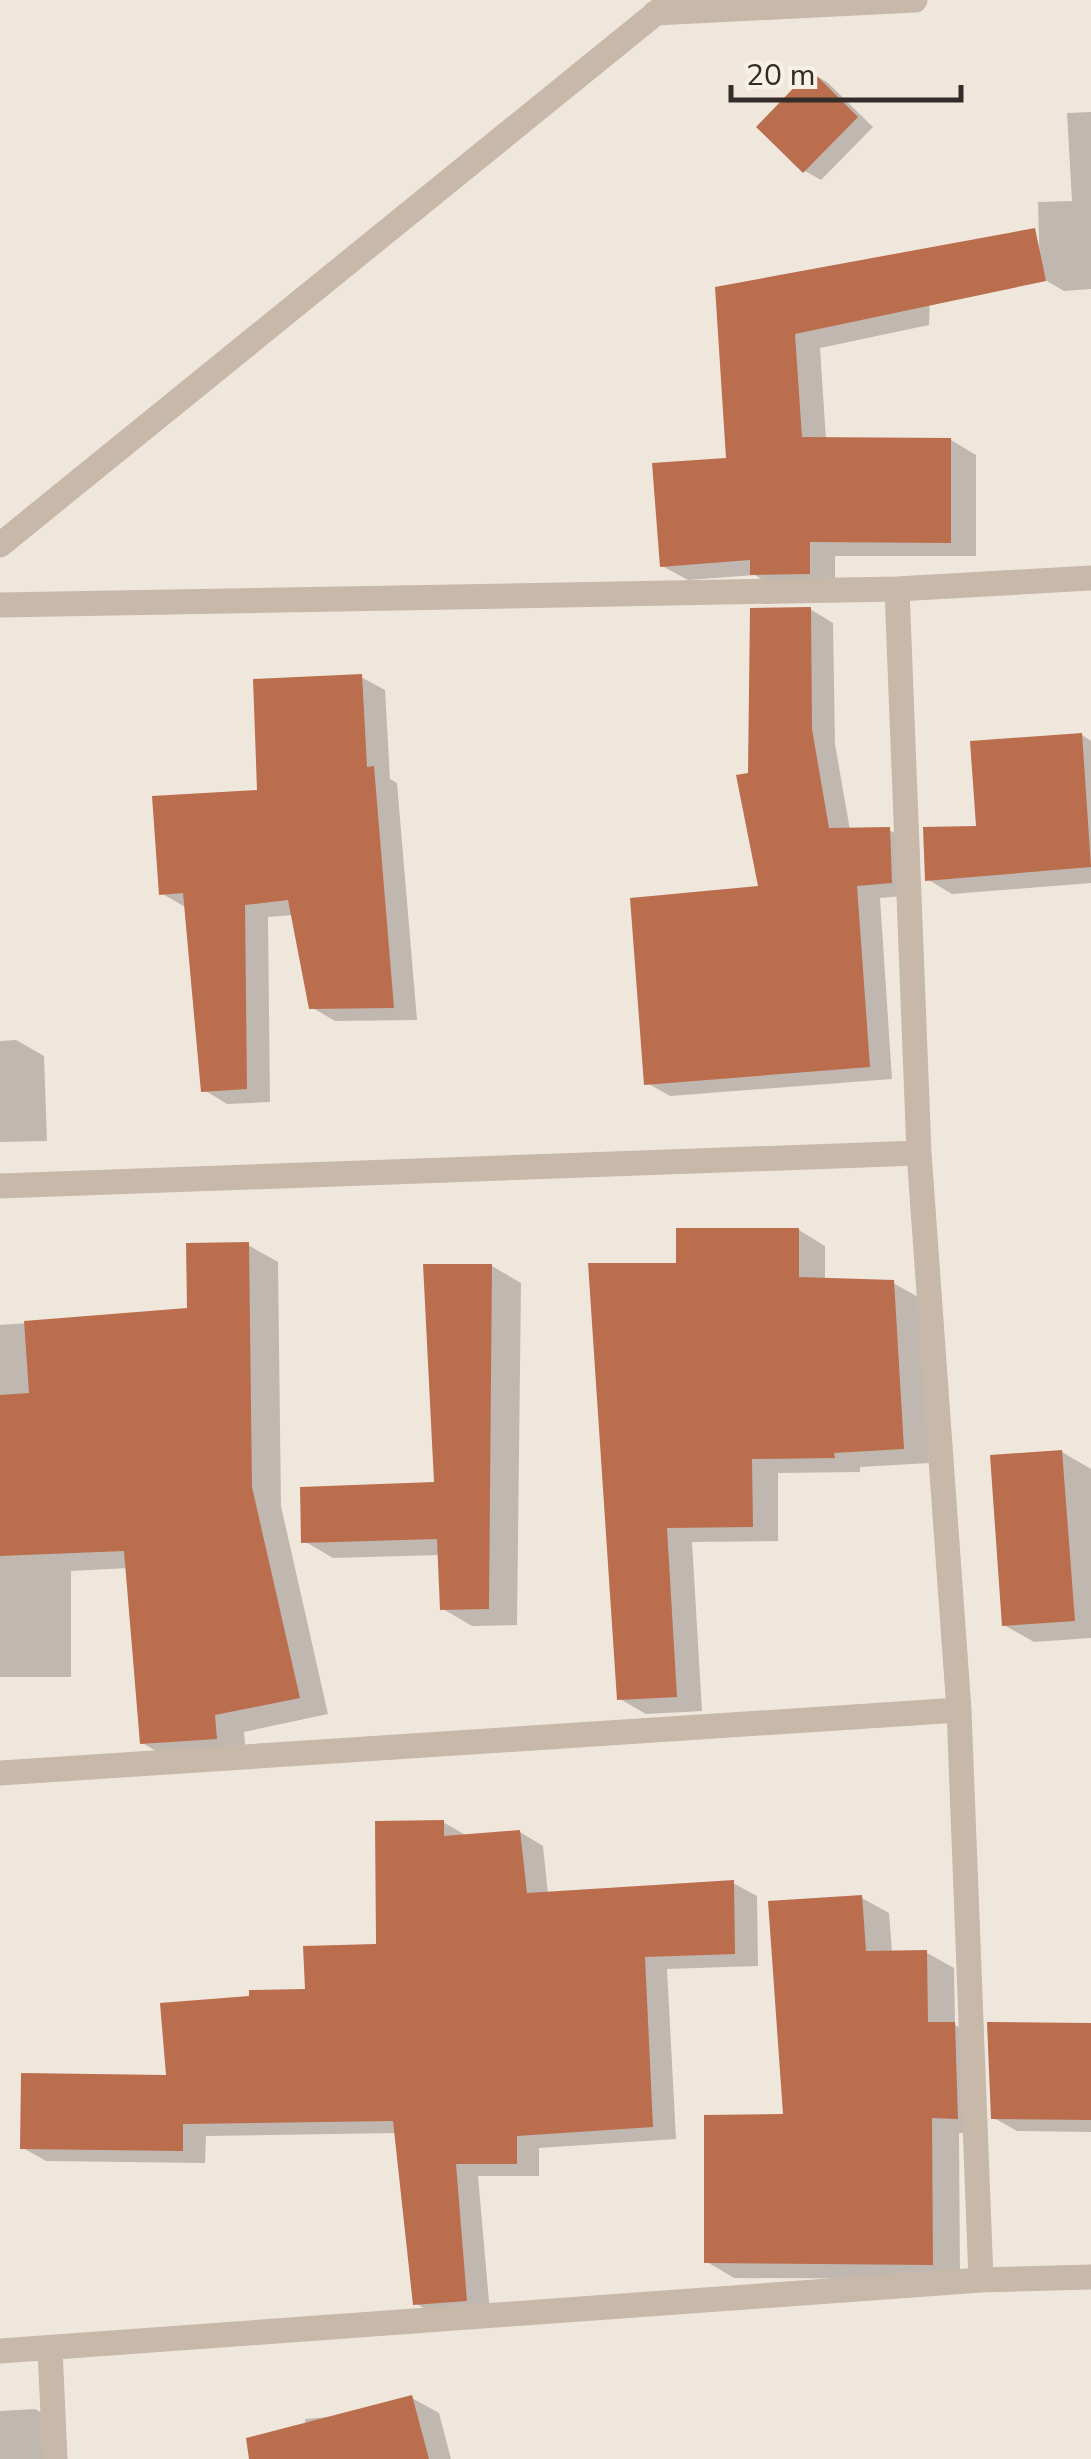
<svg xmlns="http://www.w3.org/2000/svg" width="1091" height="2459" font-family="'Nunito Sans',sans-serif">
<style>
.shadow{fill:#0003}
.building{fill:#bb6e4e}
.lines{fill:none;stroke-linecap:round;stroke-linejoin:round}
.minor{stroke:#c7b8a9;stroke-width:25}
</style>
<rect width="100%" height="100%" fill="#f0e7dc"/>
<path class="shadow" d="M 811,73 L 827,82 L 873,127 L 821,180 L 805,171 L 759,127 Z
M 1091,112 L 1091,289 L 1064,291 L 1040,277 L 1038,202 L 1072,201 L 1067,113 Z
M 931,269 L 929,325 L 820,348 L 826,440 L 951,440 L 976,455 L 976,556 L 835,556 L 835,588 L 778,589 L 755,575 L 688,580 L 662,566 L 729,460 L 717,290 Z
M 810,609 L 833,623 L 835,744 L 850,830 L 889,830 L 912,843 L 914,895 L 880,898 L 892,1079 L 670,1096 L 647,1083 L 761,889 L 751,775 Z
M 361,677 L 385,690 L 390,779 L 397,783 L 417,1020 L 335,1021 L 311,1007 L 293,915 L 268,917 L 270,1102 L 227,1104 L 204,1090 L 185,907 L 161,893 L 259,793 Z
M 1082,735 L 1091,741 L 1091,883 L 952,894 L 927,879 Z
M 16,1040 L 44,1056 L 47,1141 L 0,1142 L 0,1041 Z
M 799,1230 L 825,1246 L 825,1280 L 893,1283 L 920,1298 L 929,1463 L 860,1467 L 860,1472 L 778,1473 L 778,1541 L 692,1542 L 702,1711 L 646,1714 L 620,1699 L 679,1265 Z
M 248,1245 L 278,1262 L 281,1506 L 328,1714 L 244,1732 L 246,1755 L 172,1760 L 142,1743 L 128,1568 L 71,1571 L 71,1677 L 0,1677 L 0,1325 L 190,1311 Z
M 492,1266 L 521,1283 L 517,1625 L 472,1626 L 443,1609 L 440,1555 L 333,1558 L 304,1541 L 436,1484 Z
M 1062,1452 L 1091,1469 L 1091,1638 L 1034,1642 L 1004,1625 Z
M 443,1822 L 469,1837 L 520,1832 L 543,1846 L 548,1894 L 733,1883 L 757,1896 L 758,1966 L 667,1969 L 676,2139 L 539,2148 L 539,2176 L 478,2176 L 490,2313 L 439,2317 L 415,2303 L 397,2133 L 206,2136 L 205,2163 L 46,2161 L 23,2148 L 169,2077 L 379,1946 Z
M 862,1898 L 889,1913 L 892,1953 L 927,1953 L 954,1968 L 955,2025 L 982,2040 L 985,2133 L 959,2133 L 960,2279 L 734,2278 L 707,2262 L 785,2117 Z
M 1091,2026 L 1091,2132 L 1017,2131 L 994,2118 Z
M 412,2398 L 439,2413 L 451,2459 L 308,2459 L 305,2419 L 342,2416 Z
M 35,2409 L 51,2418 L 53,2459 L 0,2459 L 0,2411 Z"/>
<path class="building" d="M 811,70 L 858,117 L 803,173 L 756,127 Z
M 1035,228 L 1046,281 L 795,334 L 802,437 L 951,438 L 951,543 L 810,542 L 810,574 L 750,575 L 750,560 L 660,567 L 652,463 L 726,458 L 715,287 Z
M 811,607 L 812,729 L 829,828 L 890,827 L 892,883 L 857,886 L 870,1067 L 644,1085 L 630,898 L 758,886 L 736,775 L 748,773 L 750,608 Z
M 362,674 L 367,767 L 374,766 L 394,1008 L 309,1009 L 288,900 L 245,905 L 247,1089 L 201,1092 L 183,893 L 159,895 L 152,796 L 257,790 L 253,679 Z
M 1082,733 L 1091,867 L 925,881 L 923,827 L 976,826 L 970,741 Z
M 676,1228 L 799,1228 L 799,1277 L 894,1280 L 904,1449 L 834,1453 L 835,1458 L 752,1459 L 753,1527 L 667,1528 L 677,1697 L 617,1700 L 588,1263 L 676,1263 Z
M 249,1242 L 252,1487 L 300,1698 L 215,1715 L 217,1739 L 140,1744 L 124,1551 L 0,1556 L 0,1395 L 29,1393 L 24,1321 L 187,1308 L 186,1243 Z
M 423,1264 L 492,1264 L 489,1609 L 440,1610 L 437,1539 L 301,1543 L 300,1487 L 434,1482 Z
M 1062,1450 L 1075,1621 L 1002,1626 L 990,1455 Z
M 444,1820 L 444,1836 L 520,1830 L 527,1893 L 734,1880 L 735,1954 L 645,1957 L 653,2127 L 517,2136 L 517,2164 L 456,2164 L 467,2301 L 413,2305 L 393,2121 L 183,2124 L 183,2151 L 20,2149 L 21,2073 L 166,2075 L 160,2003 L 249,1996 L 249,1990 L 305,1989 L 303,1946 L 376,1944 L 375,1821 Z
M 862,1895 L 866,1951 L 927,1950 L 928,2022 L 955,2022 L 958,2119 L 932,2118 L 933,2265 L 704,2263 L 704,2115 L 783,2114 L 768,1901 Z
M 987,2022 L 1091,2023 L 1091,2120 L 991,2119 Z
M 412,2395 L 429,2459 L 249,2459 L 246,2438 Z"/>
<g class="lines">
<path class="minor" d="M 655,13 L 915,0
M 0,545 L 672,0
M 897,589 L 919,1153 L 959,1710 L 981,2280
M 0,605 L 897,589 L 1091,578
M 0,1186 L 919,1153
M 0,1773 L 959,1710
M 50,2348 L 55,2459
M 0,2351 L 981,2280 L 1091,2277"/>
</g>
<path d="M731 85v15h230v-15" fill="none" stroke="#342c28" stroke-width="5"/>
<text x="746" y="85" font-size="30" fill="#342c28" stroke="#f8f1e8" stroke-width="8" paint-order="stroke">20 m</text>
</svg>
